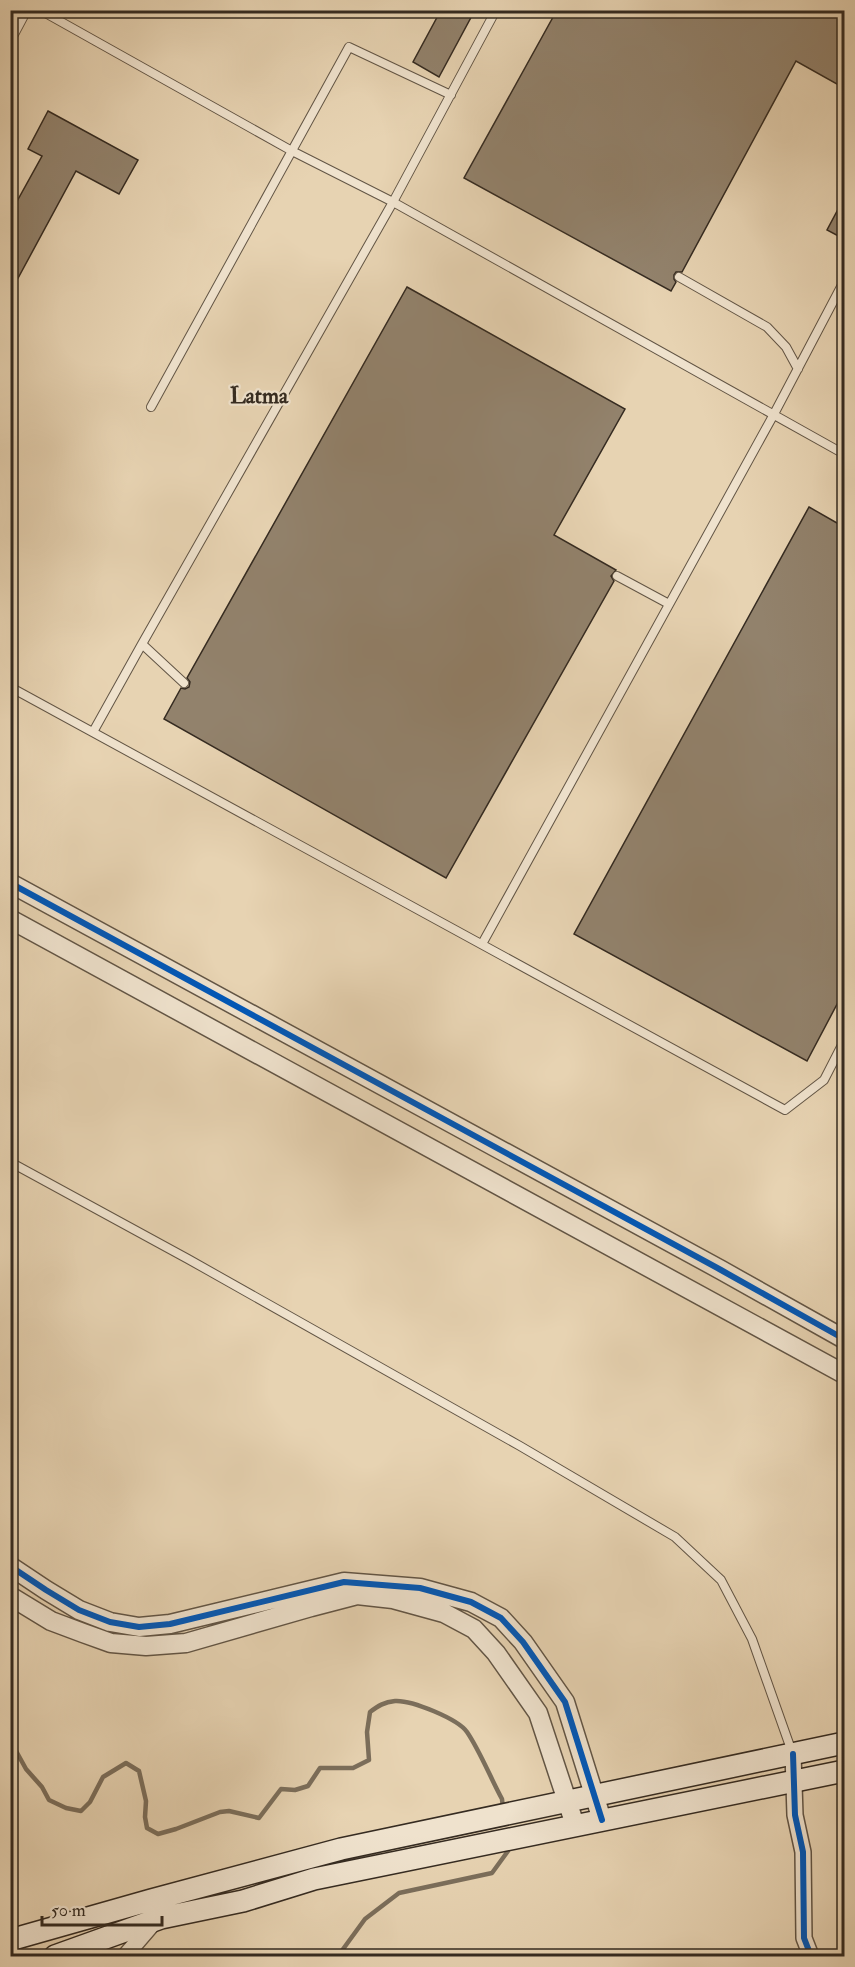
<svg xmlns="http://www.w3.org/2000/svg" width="855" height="1967" font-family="'IM FELL Double Pica',serif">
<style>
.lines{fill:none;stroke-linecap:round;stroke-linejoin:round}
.stream{stroke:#7b6e5b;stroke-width:4.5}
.building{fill:#92826c;stroke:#352b21;stroke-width:1.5}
.service-casing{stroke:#625545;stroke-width:10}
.minor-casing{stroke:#625545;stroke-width:18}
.tertiary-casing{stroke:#625545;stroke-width:21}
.secondary-casing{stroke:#352b21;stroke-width:24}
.service{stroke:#efe2cd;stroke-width:8}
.minor{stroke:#efe2cd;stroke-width:15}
.tertiary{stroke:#efe2cd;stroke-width:18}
.secondary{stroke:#efe2cd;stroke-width:21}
.cycleway-casing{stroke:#efe2cd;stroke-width:10}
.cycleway{stroke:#0057b8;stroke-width:6}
.labels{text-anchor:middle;stroke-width:4.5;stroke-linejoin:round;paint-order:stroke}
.neighbourhood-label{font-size:22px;font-weight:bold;fill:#352b21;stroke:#efe2cd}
</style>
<rect width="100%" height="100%" fill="#e7d3b2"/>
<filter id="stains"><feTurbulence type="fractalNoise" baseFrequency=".00333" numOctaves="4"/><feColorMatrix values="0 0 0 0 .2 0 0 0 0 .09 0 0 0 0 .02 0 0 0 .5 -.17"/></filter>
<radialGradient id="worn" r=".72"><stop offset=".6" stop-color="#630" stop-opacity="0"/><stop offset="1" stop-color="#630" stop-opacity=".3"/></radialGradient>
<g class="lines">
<path class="stream" d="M 10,1740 L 26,1769 L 42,1787 L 49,1800 L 66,1808 L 81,1811 L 90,1802 L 103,1777 L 126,1763 L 139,1771 L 146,1801 L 145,1817 L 147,1828 L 158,1834 L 176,1829 L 220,1812 L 229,1811 L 259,1818 L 281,1789 L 295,1790 L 308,1786 L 320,1768 L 353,1768 L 369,1760 L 367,1732 L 370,1712 C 378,1706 384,1702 395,1701 C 412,1700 458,1719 467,1732 C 480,1751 491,1779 502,1799 L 503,1809
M 338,1956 L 365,1919 L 399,1893 L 492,1873 L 508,1851 L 508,1847"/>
</g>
<path class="building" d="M 441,10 L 475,10 L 439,77 L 413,62 Z
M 557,10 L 844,10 L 844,88 L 796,61 L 682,272 L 676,272 L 674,275 L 674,279 L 676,282 L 671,291 L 464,178 Z
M 48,111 L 138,160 L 119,194 L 76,171 L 10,293 L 10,214 L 42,156 L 28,149 Z
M 844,198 L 844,239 L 827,230 Z
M 407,287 L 625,409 L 554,535 L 616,570 L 611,576 L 614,581 L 446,878 L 164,719 L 181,688 L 185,689 L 189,687 L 190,682 L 187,678 Z
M 809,507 L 844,527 L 844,991 L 807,1061 L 574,934 Z"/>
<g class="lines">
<g class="service-casing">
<path id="service" d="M 40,10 L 292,151 L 393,202 L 844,454
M 10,42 L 27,10
M 679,277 L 767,327 L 786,347 L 798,369
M 151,407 L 349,47 L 451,95
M 617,576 L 669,604
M 142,644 L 184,683
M 10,687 L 785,1110 L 824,1080 L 844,1041
M 93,732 L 142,644 L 393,202 L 496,10
M 482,944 L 774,414 L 844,281
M 10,1162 L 188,1259 L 520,1446 L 675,1537 L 721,1580 L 752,1639 L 792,1752"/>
</g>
<g class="minor-casing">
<path id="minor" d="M 793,1754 L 795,1815 L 803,1852 L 804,1938 L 811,1956
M 125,1956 L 156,1920"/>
</g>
<g class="tertiary-casing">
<path id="tertiary" d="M 10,883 L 721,1270 L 844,1339
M 10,919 L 844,1374
M 10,1566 L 46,1590 L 79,1610 L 110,1622 L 139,1627 L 170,1624 L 344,1582 L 420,1588 L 471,1602 L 501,1618 L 523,1642 L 565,1702 L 602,1820
M 10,1596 L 51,1621 L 83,1633 L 111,1643 L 146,1646 L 186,1643 L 311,1607 L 357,1595 L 393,1599 L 444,1613 L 474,1629 L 496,1653 L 538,1713 L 575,1825"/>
</g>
<g class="secondary-casing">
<path id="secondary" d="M 10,1940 L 151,1900 L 341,1849 L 844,1743
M 55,1956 L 161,1918 L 243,1901 L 314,1879 L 844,1771"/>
</g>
<use href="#service" class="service"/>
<use href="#minor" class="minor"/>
<use href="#tertiary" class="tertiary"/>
<use href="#secondary" class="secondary"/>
<g class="cycleway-casing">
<path id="cycleway" d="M 10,883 L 721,1270 L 844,1339
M 10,1566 L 46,1590 L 79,1610 L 110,1622 L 139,1627 L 170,1624 L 344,1582 L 420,1588 L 471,1602 L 501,1618 L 523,1642 L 565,1702 L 602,1820
M 793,1754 L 795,1815 L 803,1852 L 804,1938 L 811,1956"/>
</g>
<use href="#cycleway" class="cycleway"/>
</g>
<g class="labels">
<g class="neighbourhood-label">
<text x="259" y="403">Latma</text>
</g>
</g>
<rect width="855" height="1967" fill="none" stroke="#e7d3b2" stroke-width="36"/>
<rect x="12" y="12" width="831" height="1943" fill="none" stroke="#352b21" stroke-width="3"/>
<rect x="18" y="18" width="819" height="1931" fill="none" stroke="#352b21" stroke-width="1.5"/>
<path d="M42 1916v9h120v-9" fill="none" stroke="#352b21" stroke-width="3"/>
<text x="51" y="1916" font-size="18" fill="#352b21" stroke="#efe2cd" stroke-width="4.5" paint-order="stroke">50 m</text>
<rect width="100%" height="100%" filter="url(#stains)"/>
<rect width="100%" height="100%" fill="url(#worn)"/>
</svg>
